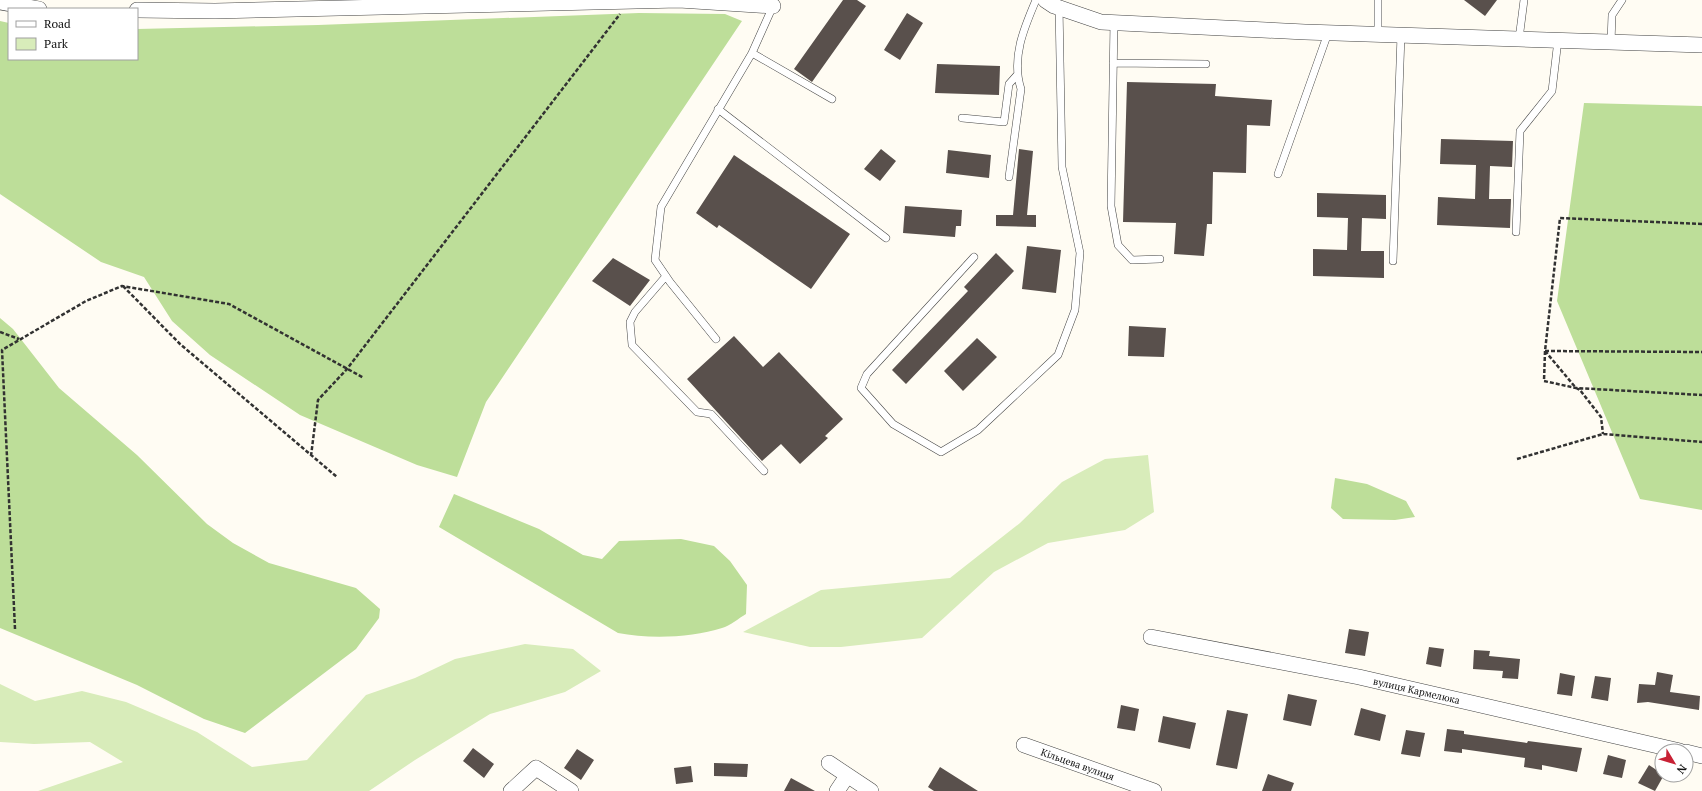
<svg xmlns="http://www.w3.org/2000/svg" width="1702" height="791" font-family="'PT Serif',serif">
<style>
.green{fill:#d8ecba}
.forest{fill:#bdde99}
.building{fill:#59504c}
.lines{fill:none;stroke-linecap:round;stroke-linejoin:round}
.service-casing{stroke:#434343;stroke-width:8}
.minor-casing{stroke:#434343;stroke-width:16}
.path{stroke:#323232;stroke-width:2.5;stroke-dasharray:4 2;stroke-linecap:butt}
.service{stroke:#fff;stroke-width:7}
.minor{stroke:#fff;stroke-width:15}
.labels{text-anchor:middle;stroke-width:4;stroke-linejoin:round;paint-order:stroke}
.street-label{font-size:10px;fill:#101010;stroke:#fff}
</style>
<rect width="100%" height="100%" fill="#fffcf3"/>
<path class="green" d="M 1148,455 L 1154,512 L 1125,530 L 1048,543 L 994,572 L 922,638 L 841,647 L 810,647 L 743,632 L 821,590 L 950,578 L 1020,523 L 1062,482 L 1105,459 Z
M 525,644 L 573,649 L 601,671 L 565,692 L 490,714 L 415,760 L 369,791 L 38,791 L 123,762 L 90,742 L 34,744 L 0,742 L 0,684 L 35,701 L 82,691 L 126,702 L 197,732 L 252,767 L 307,760 L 366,695 L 415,678 L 455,659 Z"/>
<path class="forest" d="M 639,13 L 725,14 L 742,21 L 486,402 L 457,477 L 417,465 L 300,415 L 210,355 L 172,321 L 144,277 L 101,262 L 0,194 L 0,21 L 9,23 L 9,59 L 137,59 L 137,29 L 318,25 Z
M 1584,103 L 1702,106 L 1702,510 L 1640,499 L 1557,301 Z
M 0,318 L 13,329 L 59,388 L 137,455 L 207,524 L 233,543 L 269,563 L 356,588 L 380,609 L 379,618 L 356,649 L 245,733 L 204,719 L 137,685 L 0,628 Z
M 1335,478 L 1367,484 L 1406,501 L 1415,517 L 1395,520 L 1343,519 L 1331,508 Z
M 454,494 L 539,529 L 583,555 L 602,559 L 619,541 L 681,539 L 714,546 L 730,561 L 747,585 L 746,614 C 739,618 730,626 722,628 C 692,638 648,639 618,633 L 439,527 Z"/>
<path class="building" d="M 843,0 L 857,0 L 866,6 L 812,82 L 794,69 Z
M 1464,0 L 1497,0 L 1485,16 Z
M 907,13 L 923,23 L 900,60 L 884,50 Z
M 937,64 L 1000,66 L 999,95 L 935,93 Z
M 1127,82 L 1216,84 L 1215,96 L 1272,100 L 1270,126 L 1247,125 L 1246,173 L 1213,172 L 1212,224 L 1207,224 L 1204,256 L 1174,254 L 1176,223 L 1123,222 Z
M 1441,139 L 1513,141 L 1512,167 L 1490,166 L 1489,199 L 1511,199 L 1510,228 L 1437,225 L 1438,197 L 1475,199 L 1476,165 L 1440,164 Z
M 881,149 L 896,161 L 880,181 L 864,169 Z
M 1019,149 L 1033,151 L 1027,215 L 1036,215 L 1036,227 L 996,226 L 996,215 L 1013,215 Z
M 948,150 L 991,155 L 989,178 L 946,173 Z
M 734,155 L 850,234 L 811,289 L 719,225 L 717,228 L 696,213 Z
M 1317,193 L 1386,195 L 1386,219 L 1362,218 L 1361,251 L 1384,251 L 1384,278 L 1313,276 L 1313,249 L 1347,250 L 1348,218 L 1317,217 Z
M 905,206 L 962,210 L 961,226 L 956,226 L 955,237 L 903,233 Z
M 1027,246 L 1061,250 L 1056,293 L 1022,289 Z
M 996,253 L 1014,271 L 906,384 L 892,370 L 968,291 L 964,287 Z
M 613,258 L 650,280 L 630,306 L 592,281 Z
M 1129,326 L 1166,328 L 1164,357 L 1128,356 Z
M 734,336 L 763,367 L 779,352 L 843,419 L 825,436 L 828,438 L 800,464 L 781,444 L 762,461 L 687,379 Z
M 977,338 L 997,357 L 963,391 L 944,371 Z
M 1349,629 L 1369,632 L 1365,656 L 1345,653 Z
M 1429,647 L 1444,649 L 1441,667 L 1426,664 Z
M 1474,650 L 1490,651 L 1489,656 L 1520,659 L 1518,679 L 1502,678 L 1503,671 L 1473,669 Z
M 1657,672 L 1673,675 L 1670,692 L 1700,696 L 1699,710 L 1648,702 L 1637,703 L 1639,684 L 1655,685 Z
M 1560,673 L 1575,676 L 1572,696 L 1557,694 Z
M 1595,676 L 1611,678 L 1608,701 L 1591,698 Z
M 1288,694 L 1317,700 L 1311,726 L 1283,720 Z
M 1121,705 L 1139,709 L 1135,731 L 1117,728 Z
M 1361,708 L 1386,715 L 1380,741 L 1354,735 Z
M 1227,710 L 1248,714 L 1237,769 L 1216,765 Z
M 1163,716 L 1196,723 L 1190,749 L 1158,742 Z
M 1447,729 L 1464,731 L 1464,734 L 1527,743 L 1528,741 L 1582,748 L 1577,772 L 1542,765 L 1542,770 L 1524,767 L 1525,758 L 1462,749 L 1462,753 L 1444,751 Z
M 1406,730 L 1425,733 L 1420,757 L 1401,754 Z
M 473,748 L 494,764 L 484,778 L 463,761 Z
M 577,749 L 594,760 L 581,780 L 564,768 Z
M 1608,755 L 1626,760 L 1622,778 L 1603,774 Z
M 714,763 L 748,764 L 747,777 L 714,776 Z
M 1649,765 L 1664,775 L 1655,791 L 1638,783 Z
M 691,766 L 693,782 L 676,784 L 674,768 Z
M 940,767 L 978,791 L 934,791 L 928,787 Z
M 1268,774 L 1294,783 L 1291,791 L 1262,791 Z
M 791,778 L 815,791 L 784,791 Z"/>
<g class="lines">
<g class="service-casing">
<path id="service" d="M 1378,0 L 1378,35
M 1114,21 L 1111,206 L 1118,245 L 1132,260 L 1160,259
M 1519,39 L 1524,0
M 1611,42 L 1612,15 L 1622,0
M 752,53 L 832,99
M 1113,63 L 1206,64
M 718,109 L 886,238
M 962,118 L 1004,122 L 1009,84 L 1017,75
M 1278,174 L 1328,33
M 1009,177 L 1021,89 C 1011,58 1024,28 1036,0
M 1516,232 L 1520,131 L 1552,91 L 1558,40
M 974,257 L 867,374 L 861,388 L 893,424 L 941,452 L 978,430 L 1058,355 L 1075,310 L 1080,253 L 1062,167 L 1059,6
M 1393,261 L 1401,35
M 666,276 L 635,312 L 630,322 L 632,345 L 697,412 L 711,414 L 764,471
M 716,339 L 670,282 L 655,260 L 661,207 L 752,53 L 773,6"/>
</g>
<g class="minor-casing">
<g id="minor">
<path d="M 1045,0 L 1054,6 L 1101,22 L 1305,32 L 1702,45"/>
<path d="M 0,2 L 39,9"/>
<path d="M 137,10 L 215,11 L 679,0 L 773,6"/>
<path id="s1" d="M 1151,637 L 1359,677 L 1680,751"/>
<path id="s2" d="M 1024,745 L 1154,791"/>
<path d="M 1686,752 L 1702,756"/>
<path d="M 829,763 L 871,791"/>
<path d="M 511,791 L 536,768 L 571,791"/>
<path d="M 837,791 L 847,776"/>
</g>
</g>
<path class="path" d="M 1702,224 L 1560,218 L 1545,351 L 1544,381 L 1576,388 L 1702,395
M 123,286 L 180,344 L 337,477
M 0,332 L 19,339
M 1545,351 L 1702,352
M 1545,351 L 1576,388 L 1580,390 L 1601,417 L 1603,434
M 311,456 L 318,400 L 347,369 L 620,14
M 1517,459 L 1603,434 L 1702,442
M 15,629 L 2,350 L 86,301 L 122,286 L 229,304 L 364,378"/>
<use href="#service" class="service"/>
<use href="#minor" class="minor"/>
</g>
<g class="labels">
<g class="street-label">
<text dy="4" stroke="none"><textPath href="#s1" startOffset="271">вулиця Кармелюка</textPath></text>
<text dy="4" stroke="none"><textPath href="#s2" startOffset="57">Кільцева вулиця</textPath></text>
</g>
</g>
<rect x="8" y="8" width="130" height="52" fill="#ffffff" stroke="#9f9f9f"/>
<rect x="16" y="21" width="20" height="6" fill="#ffffff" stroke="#9f9f9f"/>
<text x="44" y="28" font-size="12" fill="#101010">Road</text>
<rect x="16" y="38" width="20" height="12" fill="#d8ecba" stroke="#9f9f9f"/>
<text x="44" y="48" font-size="12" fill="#101010">Park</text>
<g transform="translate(1674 763) rotate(128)"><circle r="19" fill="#ffffff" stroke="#9f9f9f"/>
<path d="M0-3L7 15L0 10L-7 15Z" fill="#c82135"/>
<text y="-6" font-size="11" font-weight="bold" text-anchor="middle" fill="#101010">N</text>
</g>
</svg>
